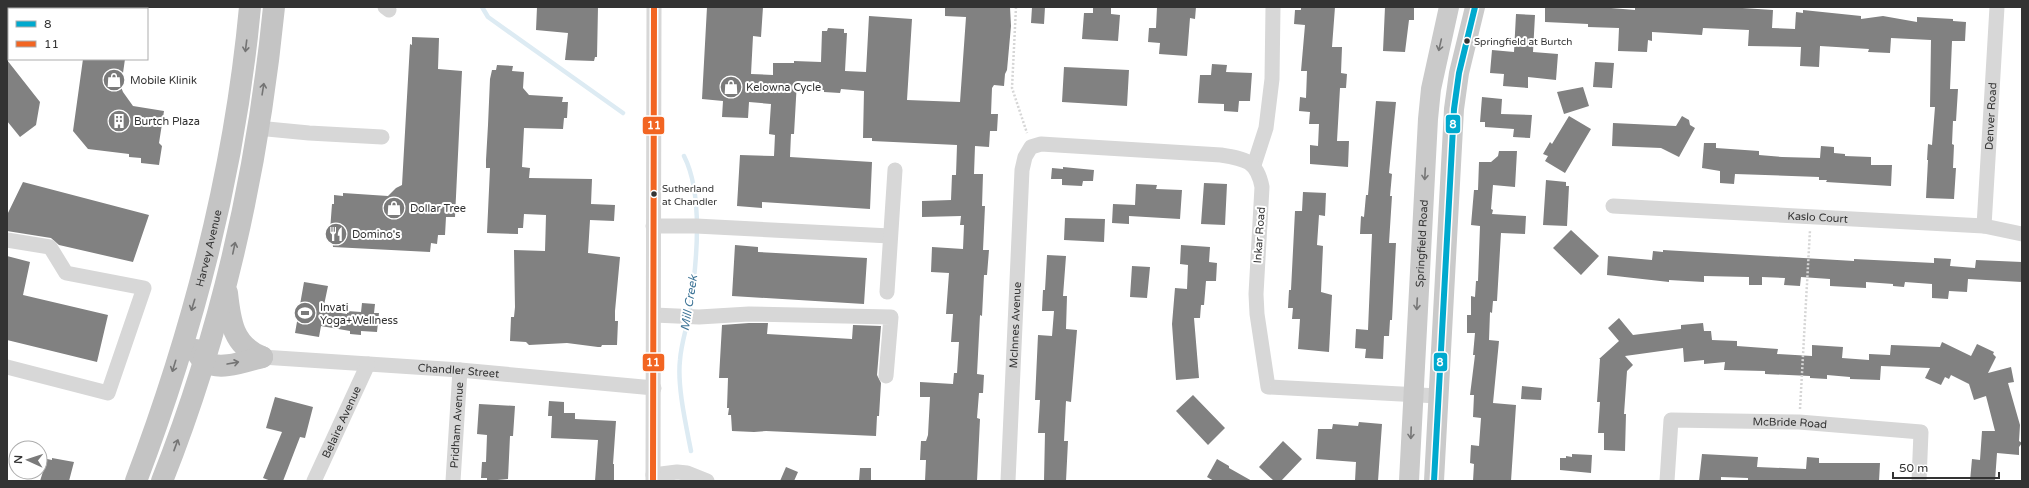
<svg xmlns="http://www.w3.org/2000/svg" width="2029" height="488" font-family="'Varela Round',sans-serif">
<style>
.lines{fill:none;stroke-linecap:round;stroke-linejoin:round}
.stream{stroke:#ddebf3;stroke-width:4.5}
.building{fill:#818181}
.path{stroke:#d6d6d6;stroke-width:2.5;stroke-dasharray:2 2;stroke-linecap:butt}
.minor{stroke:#d7d7d7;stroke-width:15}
.major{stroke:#cacaca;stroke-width:20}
.highway{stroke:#c4c4c4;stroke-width:22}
.bus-1-casing{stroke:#fff;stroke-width:9}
.bus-2-casing{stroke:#fff;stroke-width:9}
.bus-1{stroke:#00a9ce;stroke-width:6}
.bus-2{stroke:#f26522;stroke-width:6}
.oneway{stroke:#777}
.oneway2{stroke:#747474}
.bus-dot{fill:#333;stroke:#fff;stroke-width:1.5}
.labels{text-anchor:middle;stroke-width:4;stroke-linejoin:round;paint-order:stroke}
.bus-label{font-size:10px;fill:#333;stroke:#fff;text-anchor:start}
.poi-label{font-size:11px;fill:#333;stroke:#fff;text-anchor:start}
.street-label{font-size:11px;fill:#333;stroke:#fff}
.water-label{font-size:12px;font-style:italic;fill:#3f7597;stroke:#fff}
.line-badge{stroke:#fff;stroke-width:1.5}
.badge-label{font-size:11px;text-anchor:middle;font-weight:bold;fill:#fff}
</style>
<rect width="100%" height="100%" fill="#fff"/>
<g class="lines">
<path class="stream" d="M 482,7 L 488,17 L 623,113
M 684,156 C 705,197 696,271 689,315 C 686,330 681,345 680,360 C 677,386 686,425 691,451"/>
</g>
<path class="building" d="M 537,7 L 598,7 L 597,57 L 595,57 L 594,61 L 565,60 L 568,33 L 536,30 Z
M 707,7 L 763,7 L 761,37 L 753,36 L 751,74 L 773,75 L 773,63 L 794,63 L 794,61 L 821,62 L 822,31 L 827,31 L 828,28 L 844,29 L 844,33 L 847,33 L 845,71 L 866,72 L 869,16 L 912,19 L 907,100 L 960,102 L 966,17 L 945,16 L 945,7 L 1010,7 L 1011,26 L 1007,70 L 1005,74 L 1004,86 L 994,85 L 992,88 L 991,114 L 998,114 L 997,131 L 990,131 L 989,147 L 975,146 L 974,174 L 983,174 L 982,206 L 985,206 L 983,250 L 989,250 L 987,275 L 984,275 L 982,316 L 980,315 L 977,374 L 984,375 L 983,393 L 979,393 L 977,418 L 980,419 L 977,481 L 925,481 L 926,460 L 920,460 L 921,441 L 926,441 L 928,435 L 930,397 L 920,397 L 920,382 L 953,384 L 954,373 L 957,373 L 959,342 L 951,342 L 953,314 L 946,314 L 949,273 L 931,272 L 932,247 L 963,249 L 964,225 L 960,225 L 961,216 L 922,217 L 922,201 L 951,200 L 952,175 L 956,175 L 957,145 L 872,141 L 872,138 L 863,138 L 864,91 L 841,89 L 840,93 L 824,92 L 824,90 L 819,90 L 819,82 L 797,81 L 794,134 L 791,134 L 790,157 L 872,162 L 870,209 L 762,202 L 762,208 L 737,206 L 740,155 L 774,156 L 775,135 L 769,134 L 771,104 L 749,102 L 748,118 L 722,117 L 723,101 L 702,99 Z
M 1032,7 L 1045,7 L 1044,24 L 1031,23 Z
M 1093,7 L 1111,7 L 1111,14 L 1120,15 L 1118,41 L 1082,39 L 1084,13 L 1093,13 Z
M 1157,7 L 1196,7 L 1195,19 L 1190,18 L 1187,56 L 1159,54 L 1160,43 L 1148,42 L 1149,28 L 1156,28 Z
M 1301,7 L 1335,7 L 1332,47 L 1342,47 L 1341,73 L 1347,74 L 1346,88 L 1340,88 L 1337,141 L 1349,141 L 1348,167 L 1310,164 L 1310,145 L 1318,146 L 1319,124 L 1309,124 L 1310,112 L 1299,111 L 1300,97 L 1306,98 L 1307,71 L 1301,71 L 1305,25 L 1294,24 L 1295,10 L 1301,10 Z
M 1385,7 L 1414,7 L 1414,20 L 1409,20 L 1405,52 L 1383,51 Z
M 1545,7 L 1611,7 L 1611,8 L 1635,10 L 1635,7 L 1727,7 L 1773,10 L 1772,28 L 1795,29 L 1796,12 L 1803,13 L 1803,10 L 1861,16 L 1861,19 L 1883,16 L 1917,22 L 1917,17 L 1953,19 L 1953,21 L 1966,22 L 1965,41 L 1952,41 L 1950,89 L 1958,89 L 1956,121 L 1953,121 L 1952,144 L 1954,145 L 1953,168 L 1956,168 L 1954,199 L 1926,198 L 1928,160 L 1927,160 L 1928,144 L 1932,145 L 1935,107 L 1930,107 L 1931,40 L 1891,38 L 1890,53 L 1868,52 L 1869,49 L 1820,46 L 1819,67 L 1800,66 L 1801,47 L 1748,46 L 1749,30 L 1703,28 L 1702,35 L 1652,32 L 1652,41 L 1648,40 L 1647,52 L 1618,51 L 1619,28 L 1588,27 L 1588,24 L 1545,22 Z
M 1516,14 L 1535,15 L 1533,52 L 1558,54 L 1556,80 L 1528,77 L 1528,88 L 1503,86 L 1504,74 L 1490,73 L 1492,50 L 1514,52 Z
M 412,37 L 439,38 L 438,69 L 462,71 L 455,217 L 446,217 L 445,235 L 438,235 L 437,244 L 431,243 L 430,252 L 333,247 L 332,231 L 330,231 L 332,204 L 334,204 L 334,195 L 343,196 L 343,193 L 388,196 L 396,188 L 402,185 L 410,44 L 412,45 Z
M 83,59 L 125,59 L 121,87 L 123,92 L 133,106 L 164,111 L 159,143 L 162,146 L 159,165 L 141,163 L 141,158 L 129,157 L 129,154 L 88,149 L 73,131 Z
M 7,60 L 40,102 L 36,125 L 20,137 L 7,121 Z
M 1595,62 L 1614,63 L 1612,88 L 1593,87 Z
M 1212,64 L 1227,65 L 1226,72 L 1252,73 L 1250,101 L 1239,101 L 1238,112 L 1224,111 L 1224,104 L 1198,103 L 1200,75 L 1211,75 Z
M 497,65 L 513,66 L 512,71 L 524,72 L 523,88 L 529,95 L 563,97 L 562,102 L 568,102 L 567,118 L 564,118 L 563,129 L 524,128 L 522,167 L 530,168 L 529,178 L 592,179 L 591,204 L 615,205 L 614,221 L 590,220 L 588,253 L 620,257 L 615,311 L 615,321 L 618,321 L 617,345 L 602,345 L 601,347 L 598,347 L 567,343 L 529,345 L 526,342 L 510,341 L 511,317 L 514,317 L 515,307 L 514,250 L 545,251 L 546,215 L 524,214 L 523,228 L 518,228 L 518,234 L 487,233 L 490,168 L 486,168 L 486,160 L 488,125 L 490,79 L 492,70 L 496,70 Z
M 1064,67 L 1129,70 L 1127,106 L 1062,102 Z
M 1583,87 L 1589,106 L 1564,114 L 1557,92 Z
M 1482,97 L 1502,99 L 1501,114 L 1532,115 L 1530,138 L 1513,137 L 1514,129 L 1485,127 L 1485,122 L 1480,122 Z
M 1376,101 L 1396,102 L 1389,173 L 1392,174 L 1390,196 L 1392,196 L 1389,243 L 1396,243 L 1392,320 L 1390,320 L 1389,336 L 1384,336 L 1383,359 L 1365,358 L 1366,349 L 1355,348 L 1356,329 L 1368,330 L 1372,234 L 1360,234 L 1361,216 L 1364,217 L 1366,195 L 1368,195 Z
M 1569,116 L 1591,129 L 1565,173 L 1545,161 L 1548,156 L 1543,154 L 1550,142 L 1552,144 Z
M 1682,116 L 1689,120 L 1690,125 L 1695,128 L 1679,157 L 1661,148 L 1612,146 L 1613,123 L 1676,126 Z
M 1704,143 L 1716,143 L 1716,148 L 1759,151 L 1759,155 L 1782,157 L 1820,158 L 1821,146 L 1834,147 L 1834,153 L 1845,154 L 1845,156 L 1871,157 L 1871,165 L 1892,165 L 1891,186 L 1826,182 L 1827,180 L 1819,180 L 1819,177 L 1735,174 L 1734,184 L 1720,183 L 1720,171 L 1702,168 Z
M 1499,151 L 1517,151 L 1515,187 L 1493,185 L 1491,209 L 1493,210 L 1492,214 L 1526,216 L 1525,234 L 1501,233 L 1497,301 L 1493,301 L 1492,313 L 1490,312 L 1489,340 L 1499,341 L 1493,403 L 1516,405 L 1511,481 L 1473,481 L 1474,464 L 1470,463 L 1471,445 L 1479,446 L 1481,418 L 1473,417 L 1474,395 L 1470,395 L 1475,355 L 1473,355 L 1475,333 L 1467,333 L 1467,315 L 1471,315 L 1471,296 L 1475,297 L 1476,281 L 1478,281 L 1480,226 L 1471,225 L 1474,190 L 1478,190 L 1479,162 L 1491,162 L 1498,156 Z
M 1063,167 L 1094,170 L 1093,181 L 1083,181 L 1082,186 L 1062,185 L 1062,179 L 1051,179 L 1052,168 L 1063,169 Z
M 1546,180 L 1566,182 L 1566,186 L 1569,186 L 1567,226 L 1543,225 Z
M 23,182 L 149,215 L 133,262 L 59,245 L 51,238 L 7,231 L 7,215 Z
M 1204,183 L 1227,184 L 1225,225 L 1201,224 Z
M 1136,184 L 1157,185 L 1156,189 L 1182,190 L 1180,219 L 1129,216 L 1129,224 L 1112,223 L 1113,204 L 1135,205 Z
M 1303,192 L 1326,193 L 1325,216 L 1319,215 L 1317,245 L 1323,246 L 1321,292 L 1332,295 L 1329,352 L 1298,349 L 1300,319 L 1292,319 L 1293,308 L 1288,308 L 1289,290 L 1291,290 L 1295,211 L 1302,211 Z
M 1065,218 L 1105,219 L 1104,242 L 1064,240 Z
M 1571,230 L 1599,256 L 1581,275 L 1553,248 Z
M 735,245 L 758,247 L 758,252 L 867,258 L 864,304 L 732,296 Z
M 1181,245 L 1210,247 L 1209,262 L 1217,263 L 1216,281 L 1206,281 L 1204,305 L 1201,305 L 1200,318 L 1194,318 L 1199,378 L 1176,380 L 1172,324 L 1175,288 L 1187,289 L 1188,265 L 1180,264 Z
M 1663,250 L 1854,261 L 1854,259 L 1934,263 L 1934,258 L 1951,259 L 1950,266 L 1975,268 L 1976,260 L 2022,262 L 2022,282 L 1968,279 L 1967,292 L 1949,291 L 1948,299 L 1932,298 L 1932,284 L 1905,282 L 1904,287 L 1893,286 L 1893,284 L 1866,282 L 1866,288 L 1830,286 L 1830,279 L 1801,277 L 1800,286 L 1784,285 L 1785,278 L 1762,277 L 1762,285 L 1749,285 L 1749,277 L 1704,276 L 1704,282 L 1669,280 L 1669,282 L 1607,275 L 1608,256 L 1652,260 L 1653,251 L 1663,252 Z
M 1047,255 L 1066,256 L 1063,296 L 1067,296 L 1066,329 L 1077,330 L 1071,402 L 1066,401 L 1064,441 L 1068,441 L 1066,481 L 1044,481 L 1045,433 L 1038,433 L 1040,400 L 1035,400 L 1038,335 L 1052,336 L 1054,311 L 1042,311 L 1043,290 L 1045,290 Z
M 7,256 L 30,262 L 23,295 L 108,315 L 97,362 L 7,340 Z
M 1132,266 L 1150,267 L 1147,298 L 1130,297 Z
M 304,282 L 328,286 L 323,310 L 347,314 L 347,311 L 361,312 L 362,303 L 375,304 L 374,313 L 379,313 L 377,332 L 361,331 L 361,335 L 350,334 L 350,331 L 321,326 L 319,337 L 295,333 Z
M 1619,318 L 1633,335 L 1681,329 L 1681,325 L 1703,323 L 1704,331 L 1711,331 L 1712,340 L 1737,341 L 1737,346 L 1778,349 L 1777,354 L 1812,356 L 1812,345 L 1843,347 L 1842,358 L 1869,360 L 1869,354 L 1890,355 L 1891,345 L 1940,347 L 1942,342 L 1971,356 L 1977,344 L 1994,352 L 1993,354 L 1996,357 L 1988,373 L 2011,367 L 2014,382 L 2008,383 L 2020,425 L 2019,441 L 2022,443 L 2019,447 L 2019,455 L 1997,453 L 1995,481 L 1970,481 L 1972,459 L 1980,460 L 1982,431 L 1995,431 L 1986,396 L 1974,400 L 1969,384 L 1951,375 L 1949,379 L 1945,377 L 1941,385 L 1925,378 L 1930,368 L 1881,366 L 1880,380 L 1850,379 L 1850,377 L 1827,375 L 1827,379 L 1810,378 L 1810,376 L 1765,374 L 1765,371 L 1724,370 L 1725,362 L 1704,364 L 1704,360 L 1684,362 L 1683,348 L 1625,356 L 1633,365 L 1627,371 L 1624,414 L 1626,414 L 1625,451 L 1604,450 L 1604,433 L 1598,433 L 1600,402 L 1597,402 L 1600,359 L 1599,359 L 1619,341 L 1608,328 Z
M 749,323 L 768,323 L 767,334 L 852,339 L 853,325 L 881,326 L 877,375 L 881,383 L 879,416 L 877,416 L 876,436 L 766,431 L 754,432 L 732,431 L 731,415 L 728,415 L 729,408 L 727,408 L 728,378 L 719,378 L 722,325 Z
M 1522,386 L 1542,388 L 1541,400 L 1521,399 Z
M 1193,395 L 1225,428 L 1208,445 L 1176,411 Z
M 275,397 L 313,407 L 305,438 L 300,437 L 283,481 L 271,481 L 263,478 L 282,432 L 266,428 Z
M 549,401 L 564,402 L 564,413 L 575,413 L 575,419 L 616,421 L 613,464 L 614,464 L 614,481 L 595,481 L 598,440 L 551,438 L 552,416 L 548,416 Z
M 479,404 L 515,406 L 513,436 L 510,436 L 508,479 L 487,481 L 487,478 L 481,478 L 482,462 L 486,462 L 487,435 L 477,434 Z
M 1359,422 L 1382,424 L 1378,481 L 1355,481 L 1356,462 L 1316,459 L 1318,429 L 1332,429 L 1333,424 L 1358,426 Z
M 1283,441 L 1302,459 L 1281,481 L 1274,481 L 1259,467 Z
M 1572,454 L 1592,455 L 1591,473 L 1560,470 L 1560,458 L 1566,458 L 1566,456 L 1572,457 Z
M 1702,454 L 1758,457 L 1757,467 L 1806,469 L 1807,457 L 1819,458 L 1819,463 L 1880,463 L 1879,481 L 1748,481 L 1748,478 L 1721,477 L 1721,481 L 1699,481 Z
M 52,458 L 74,462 L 69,481 L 40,481 L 47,459 L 52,460 Z
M 1217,459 L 1229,466 L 1229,468 L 1252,481 L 1214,481 L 1207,477 Z
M 786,467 L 798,472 L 794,481 L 780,481 Z
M 860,468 L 871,468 L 871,481 L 859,481 Z"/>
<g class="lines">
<path class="path" d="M 1016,7 L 1012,88 L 1027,133
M 1800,409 L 1810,230"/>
<g class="minor">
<path d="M 385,7 L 389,10"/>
<path d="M 257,128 L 309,133 L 382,137"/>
<path d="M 1254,165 L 1266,128 L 1272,79 L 1273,7"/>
<path id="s1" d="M 1613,206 L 1984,226 L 2022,234"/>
<path d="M 653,226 L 696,226 L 890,236"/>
<path id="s2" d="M 1984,226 L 1997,7"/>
<path d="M 7,240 L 50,247 L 66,273 L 144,288 L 108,393 L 7,367"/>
<path d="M 887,292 L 895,170"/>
<path d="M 654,315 L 699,317 L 749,314 L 891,317 L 886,376"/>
<path id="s3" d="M 262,357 L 460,370 L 654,388"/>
<path d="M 653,475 L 677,472 L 687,473 L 707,481"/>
<path id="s4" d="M 314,481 L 368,364"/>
<path id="s5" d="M 453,481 L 460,370"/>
<path d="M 653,481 L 654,7"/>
<path id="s6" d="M 1008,481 L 1022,170 L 1025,157 L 1031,147 L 1041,144 L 1221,155 C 1246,159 1257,161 1262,187 L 1256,294 L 1257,314 L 1268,387 L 1438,396"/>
<path id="s7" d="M 1667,481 L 1671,420 L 1799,422 L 1921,432 L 1919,481"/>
</g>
<g class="major">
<path id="s8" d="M 1409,481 L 1428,119 L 1431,89 L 1449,7"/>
<path d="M 1434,481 L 1454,109 L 1459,73 L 1475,7"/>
</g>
<g class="highway">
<path d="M 227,293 C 230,321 233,346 262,357"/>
<path d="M 196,350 C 198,354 201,360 205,362 C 221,371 246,361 262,357"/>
<path id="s9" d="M 136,481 C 193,331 235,168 250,7"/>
<path d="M 162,481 C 222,330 258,169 274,7"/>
</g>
<g class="bus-1-casing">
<path id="bus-1" d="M 1434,481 L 1454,109 L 1459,73 L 1475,7"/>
</g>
<g class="bus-2-casing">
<path id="bus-2" d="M 653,481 L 654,7"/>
</g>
<use href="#bus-1" class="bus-1"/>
<use href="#bus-2" class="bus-2"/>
</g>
<defs><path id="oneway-shaft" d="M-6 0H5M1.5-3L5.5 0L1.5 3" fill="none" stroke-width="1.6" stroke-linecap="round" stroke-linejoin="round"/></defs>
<g class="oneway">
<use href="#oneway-shaft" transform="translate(1440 45) rotate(103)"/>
<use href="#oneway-shaft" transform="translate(1425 174) rotate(93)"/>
<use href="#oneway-shaft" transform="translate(1417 304) rotate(93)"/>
<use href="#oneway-shaft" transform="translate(1411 433) rotate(92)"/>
</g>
<g class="oneway2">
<use href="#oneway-shaft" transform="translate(246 46) rotate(97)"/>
<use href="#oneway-shaft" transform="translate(263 89) rotate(-81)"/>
<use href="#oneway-shaft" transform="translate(234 248) rotate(-78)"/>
<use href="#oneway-shaft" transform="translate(193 305) rotate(107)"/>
<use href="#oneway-shaft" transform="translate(233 363) rotate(-10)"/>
<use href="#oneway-shaft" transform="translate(174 366) rotate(107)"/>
<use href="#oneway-shaft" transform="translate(176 445) rotate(-70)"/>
</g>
<defs>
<g id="shop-disc" transform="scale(1.15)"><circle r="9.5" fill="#7a7a7a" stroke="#fff"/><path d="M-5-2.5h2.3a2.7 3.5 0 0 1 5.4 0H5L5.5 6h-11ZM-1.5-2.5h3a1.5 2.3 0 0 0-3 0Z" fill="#fff"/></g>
<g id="building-disc" transform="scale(1.15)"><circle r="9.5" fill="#7a7a7a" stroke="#fff"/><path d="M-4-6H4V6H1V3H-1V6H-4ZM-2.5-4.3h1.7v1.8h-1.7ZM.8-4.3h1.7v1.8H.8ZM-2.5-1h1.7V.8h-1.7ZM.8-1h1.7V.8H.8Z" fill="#fff"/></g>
<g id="restaurant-disc" transform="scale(1.15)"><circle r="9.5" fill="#7a7a7a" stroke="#fff"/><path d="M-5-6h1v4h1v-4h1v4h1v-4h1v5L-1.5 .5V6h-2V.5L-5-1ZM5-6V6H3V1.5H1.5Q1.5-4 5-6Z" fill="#fff"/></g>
<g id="stadium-disc" transform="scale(1.15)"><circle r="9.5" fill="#7a7a7a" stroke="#fff"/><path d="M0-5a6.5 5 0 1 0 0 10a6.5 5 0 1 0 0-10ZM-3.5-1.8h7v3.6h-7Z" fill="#fff"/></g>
</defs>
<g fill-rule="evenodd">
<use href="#shop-disc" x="114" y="80"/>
<use href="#shop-disc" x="731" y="87"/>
<use href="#building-disc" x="119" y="121"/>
<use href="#shop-disc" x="394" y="208"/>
<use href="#restaurant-disc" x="336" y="234"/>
<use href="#stadium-disc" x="305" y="313"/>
</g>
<g class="bus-dot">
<circle cx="1467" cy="41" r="3.5"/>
<circle cx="654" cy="194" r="3.5"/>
</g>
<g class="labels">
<g class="bus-label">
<text x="1474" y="45">Springfield at Burtch</text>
<text x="662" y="192">Sutherland<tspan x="662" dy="13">at Chandler</tspan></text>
</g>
<g class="poi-label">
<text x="130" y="84">Mobile Klinik</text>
<text x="746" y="91">Kelowna Cycle</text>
<text x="134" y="125">Burtch Plaza</text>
<text x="410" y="212">Dollar Tree</text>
<text x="352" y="238">Domino's</text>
<text x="320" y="311">Invati<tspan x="320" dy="13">Yoga+Wellness</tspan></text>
</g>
<g class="street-label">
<text dy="4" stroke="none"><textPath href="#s2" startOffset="110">Denver Road</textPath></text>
<text dy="4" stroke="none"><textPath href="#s1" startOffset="205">Kaslo Court</textPath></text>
<text transform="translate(1259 235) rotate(-86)" y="4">Inkar Road</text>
<text dy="4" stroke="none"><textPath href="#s8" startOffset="238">Springfield Road</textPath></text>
<text dy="4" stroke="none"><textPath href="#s9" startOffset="244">Harvey Avenue</textPath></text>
<text dy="4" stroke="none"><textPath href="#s6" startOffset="156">McInnes Avenue</textPath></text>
<text dy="4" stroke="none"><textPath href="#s3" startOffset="197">Chandler Street</textPath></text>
<text dy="4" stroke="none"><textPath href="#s4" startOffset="65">Belaire Avenue</textPath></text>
<text dy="4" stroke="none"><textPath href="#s7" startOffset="180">McBride Road</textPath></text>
<text dy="4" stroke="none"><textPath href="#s5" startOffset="56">Pridham Avenue</textPath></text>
</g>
<g class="water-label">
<text transform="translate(689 303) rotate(-81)" y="4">Mill Creek</text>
</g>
</g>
<g class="line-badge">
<rect x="1445" y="114" width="16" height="20" rx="4" fill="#00a9ce"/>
<rect x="642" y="116" width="23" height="19" rx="4" fill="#f26522"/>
<rect x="1433" y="352" width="15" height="20" rx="4" fill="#00a9ce"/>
<rect x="642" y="353" width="23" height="19" rx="4" fill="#f26522"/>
</g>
<g class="badge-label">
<text x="1453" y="128">8</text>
<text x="654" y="129">11</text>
<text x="1440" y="366">8</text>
<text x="653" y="366">11</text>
</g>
<rect width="2029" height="488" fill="none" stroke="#333333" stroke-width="16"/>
<rect x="8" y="8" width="140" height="52" fill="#ffffff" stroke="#adadad"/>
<rect x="16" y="21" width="20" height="6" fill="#00a9ce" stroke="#adadad"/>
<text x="44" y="28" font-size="12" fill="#333333">8</text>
<rect x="16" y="41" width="20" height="6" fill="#f26522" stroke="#adadad"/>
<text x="44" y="48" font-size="12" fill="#333333">11</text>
<g transform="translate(28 460) rotate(273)"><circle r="19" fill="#ffffff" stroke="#adadad"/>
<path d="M0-3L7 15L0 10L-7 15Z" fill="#7a7a7a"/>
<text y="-6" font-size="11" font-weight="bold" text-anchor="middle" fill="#333333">N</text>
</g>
<path d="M1893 472v6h106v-6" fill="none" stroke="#333333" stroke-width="2"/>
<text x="1899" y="472" font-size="12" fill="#333333" stroke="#ffffff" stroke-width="3" paint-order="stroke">50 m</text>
</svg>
